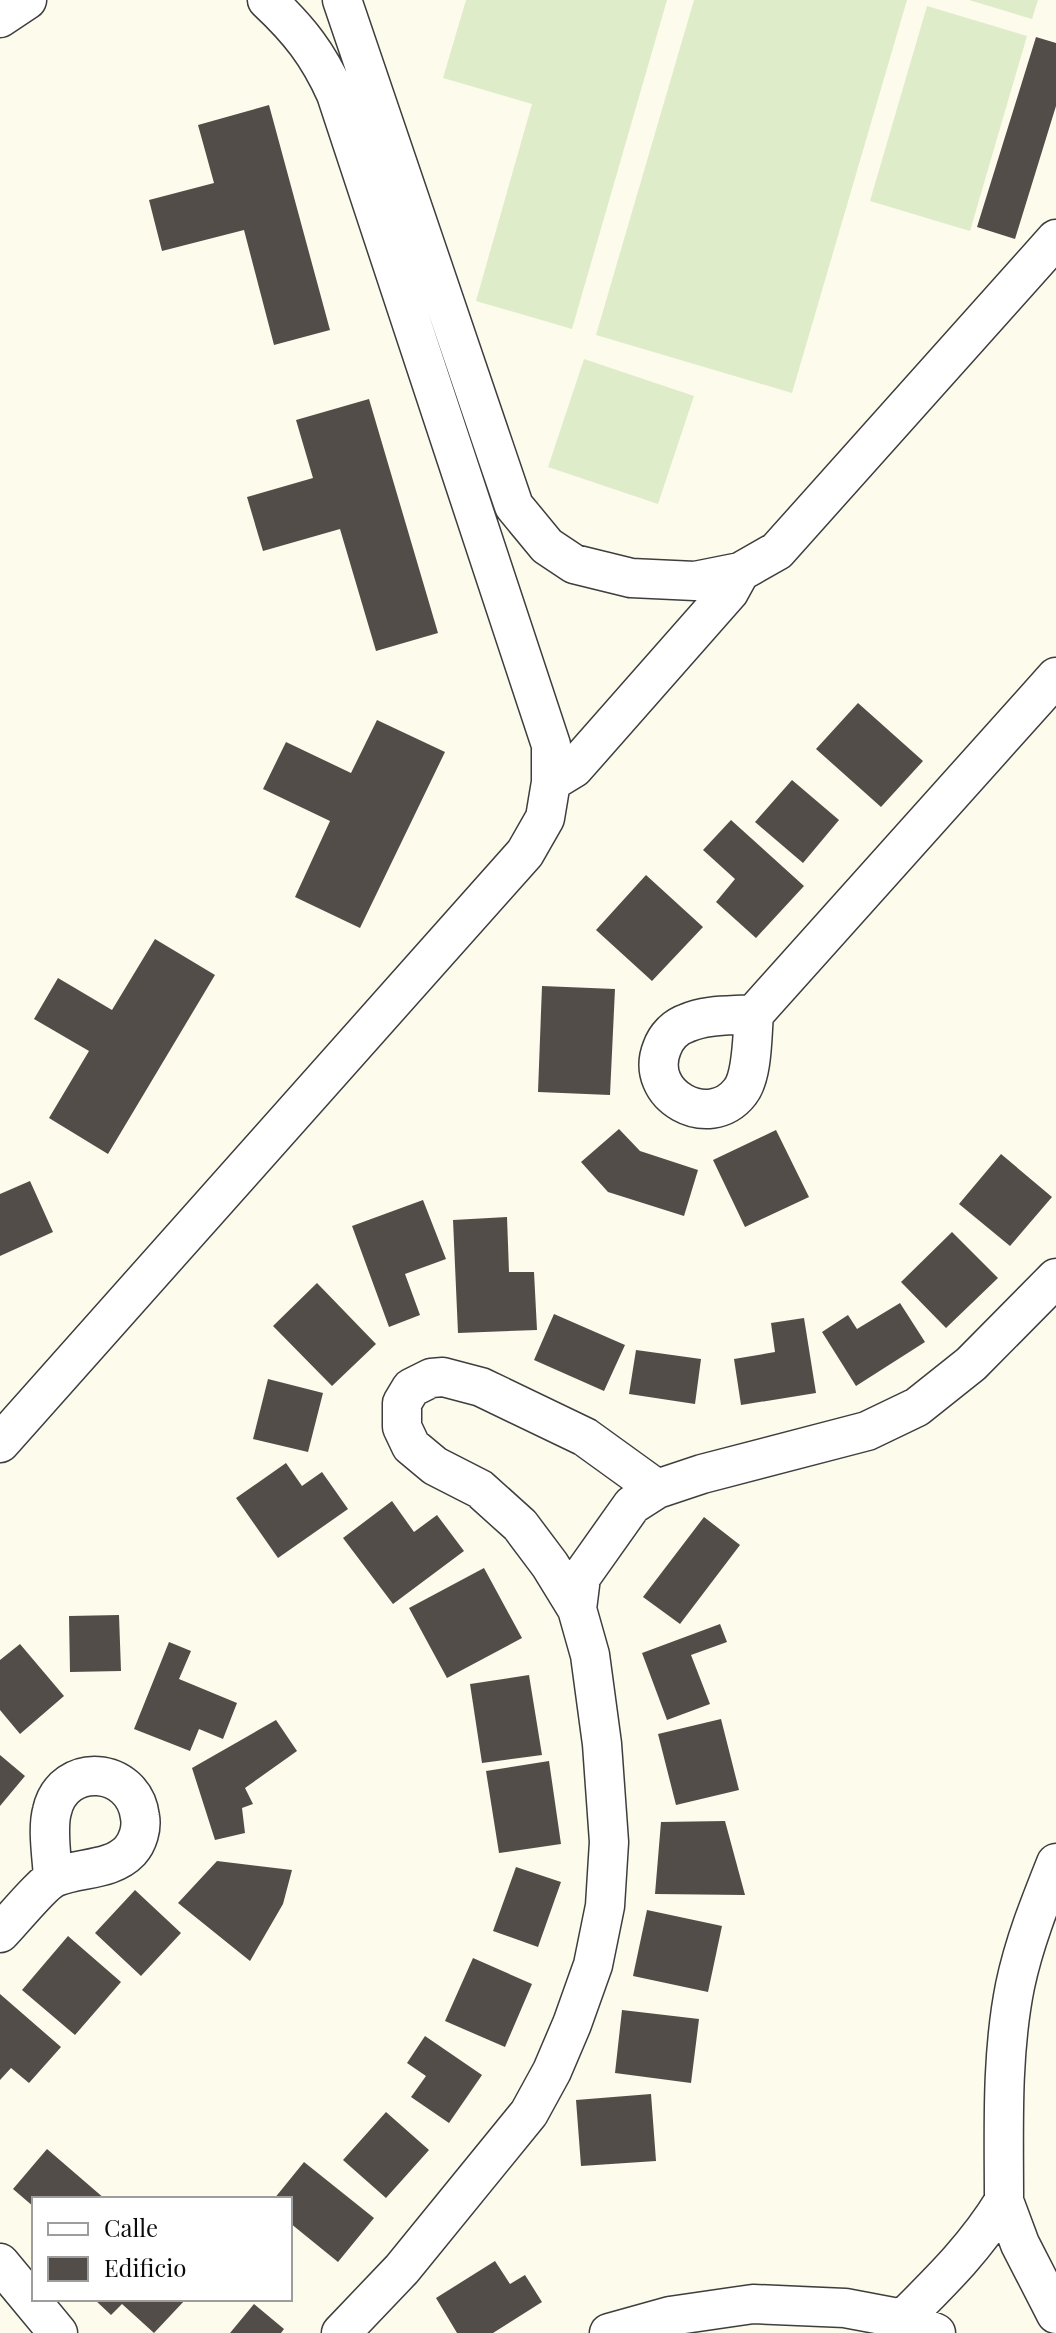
<svg xmlns="http://www.w3.org/2000/svg" width="1056" height="2333" font-family="'Playfair Display',serif">
<style>
.pitch{fill:#dfecc9}
.building{fill:#534d49}
.lines{fill:none;stroke-linecap:round;stroke-linejoin:round}
.minor-casing{stroke:#3e3e3e;stroke-width:41}
.minor{stroke:#fff;stroke-width:38}
</style>
<rect width="100%" height="100%" fill="#fdfbeb"/>
<path class="pitch" d="M 466,0 L 667,0 L 572,329 L 476,301 L 532,104 L 443,78 Z
M 694,0 L 907,0 L 792,393 L 596,335 Z
M 969,0 L 1038,0 L 1032,19 Z
M 927,6 L 1027,36 L 970,231 L 870,201 Z
M 584,359 L 694,396 L 658,504 L 548,467 Z"/>
<path class="building" d="M 1036,37 L 1056,43 L 1056,106 L 1015,239 L 977,227 Z
M 269,105 L 330,330 L 274,345 L 244,230 L 162,251 L 149,200 L 214,183 L 198,125 Z
M 369,399 L 438,633 L 376,651 L 340,529 L 263,551 L 247,497 L 313,478 L 296,420 Z
M 858,703 L 923,761 L 881,807 L 816,749 Z
M 377,720 L 445,752 L 360,928 L 295,897 L 330,821 L 263,789 L 286,742 L 351,773 Z
M 792,780 L 839,820 L 803,863 L 755,822 Z
M 731,820 L 804,886 L 756,938 L 716,902 L 735,879 L 703,850 Z
M 646,875 L 703,927 L 652,981 L 596,930 Z
M 155,939 L 215,975 L 108,1154 L 49,1118 L 89,1051 L 34,1019 L 58,978 L 112,1010 Z
M 542,986 L 615,989 L 610,1095 L 538,1092 Z
M 619,1129 L 640,1151 L 698,1170 L 684,1216 L 608,1192 L 581,1162 Z
M 776,1130 L 809,1197 L 745,1227 L 713,1160 Z
M 1001,1154 L 1052,1197 L 1010,1246 L 959,1204 Z
M 30,1181 L 53,1232 L 0,1256 L 0,1194 Z
M 423,1200 L 446,1259 L 405,1274 L 420,1315 L 389,1327 L 352,1226 Z
M 507,1217 L 509,1272 L 534,1272 L 537,1330 L 458,1333 L 453,1220 Z
M 952,1232 L 998,1278 L 946,1328 L 901,1282 Z
M 317,1283 L 376,1344 L 332,1386 L 273,1326 Z
M 900,1303 L 925,1342 L 856,1386 L 822,1332 L 848,1315 L 857,1329 Z
M 554,1314 L 625,1345 L 604,1391 L 534,1360 Z
M 804,1318 L 816,1393 L 741,1405 L 734,1359 L 775,1352 L 771,1323 Z
M 636,1350 L 701,1359 L 695,1404 L 629,1394 Z
M 268,1379 L 323,1393 L 308,1452 L 253,1439 Z
M 286,1463 L 302,1486 L 322,1472 L 348,1509 L 278,1558 L 236,1498 Z
M 392,1501 L 414,1532 L 437,1515 L 464,1551 L 393,1604 L 343,1538 Z
M 704,1517 L 740,1545 L 680,1624 L 643,1597 Z
M 484,1568 L 522,1638 L 447,1678 L 409,1608 Z
M 119,1615 L 121,1671 L 70,1672 L 69,1616 Z
M 720,1624 L 727,1642 L 691,1655 L 710,1704 L 667,1720 L 642,1653 Z
M 169,1642 L 191,1651 L 179,1679 L 237,1703 L 223,1739 L 199,1729 L 190,1751 L 134,1729 Z
M 20,1644 L 64,1696 L 20,1734 L 0,1710 L 0,1660 Z
M 529,1675 L 542,1755 L 482,1763 L 470,1684 Z
M 721,1719 L 739,1790 L 676,1805 L 658,1734 Z
M 276,1720 L 297,1751 L 245,1788 L 253,1804 L 242,1808 L 245,1833 L 215,1840 L 192,1768 Z
M 0,1755 L 25,1776 L 0,1806 Z
M 549,1761 L 561,1844 L 499,1853 L 486,1771 Z
M 725,1821 L 745,1895 L 655,1894 L 661,1822 Z
M 217,1861 L 292,1870 L 283,1904 L 250,1961 L 178,1903 Z
M 516,1867 L 561,1882 L 538,1947 L 493,1931 Z
M 135,1890 L 181,1933 L 141,1976 L 95,1933 Z
M 647,1910 L 722,1926 L 708,1992 L 633,1976 Z
M 68,1936 L 121,1982 L 75,2035 L 22,1990 Z
M 473,1958 L 532,1984 L 505,2047 L 445,2021 Z
M 0,1994 L 61,2047 L 29,2083 L 11,2068 L 0,2080 Z
M 622,2010 L 699,2019 L 691,2083 L 615,2073 Z
M 425,2036 L 482,2075 L 449,2123 L 411,2097 L 426,2076 L 407,2063 Z
M 651,2094 L 656,2161 L 581,2166 L 576,2100 Z
M 386,2112 L 429,2150 L 386,2198 L 343,2160 Z
M 47,2149 L 105,2199 L 34,2199 L 34,2207 L 13,2189 Z
M 304,2162 L 374,2218 L 338,2262 L 290,2223 L 290,2199 L 274,2199 Z
M 495,2261 L 510,2284 L 525,2275 L 542,2302 L 493,2333 L 457,2333 L 436,2298 Z
M 94,2299 L 186,2299 L 154,2333 L 122,2304 L 111,2315 Z
M 254,2304 L 284,2329 L 281,2333 L 230,2333 Z"/>
<g class="lines">
<g class="minor-casing">
<path id="minor" d="M 342,0 L 514,506 L 547,546 L 574,564 L 631,578 L 695,581 L 740,572 L 777,551 L 1056,239
M 0,18 L 27,0
M 551,782 L 574,768 L 729,592 L 740,572
M 754,1014 C 732,1016 707,1014 687,1023 C 675,1027 666,1037 662,1048 C 643,1095 709,1132 740,1092 C 753,1076 752,1035 754,1014 L 1056,677
M 0,1443 L 525,853 L 545,818 L 551,782 L 551,745 L 336,94 C 318,54 299,30 267,0
M 577,1609 L 581,1577 L 632,1505 L 657,1489 L 702,1474 L 867,1431 L 917,1407 L 971,1364 L 1056,1278
M 0,1933 C 12,1921 43,1882 56,1877 C 80,1867 111,1871 130,1851 C 138,1842 142,1828 140,1817 C 134,1766 63,1761 52,1811 C 47,1829 52,1858 53,1878
M 1004,2201 C 1004,2130 1001,2056 1015,1986 C 1024,1943 1040,1903 1056,1863
M 0,2263 L 58,2333
M 903,2319 C 941,2281 976,2247 1004,2201 L 1020,2244 L 1056,2314
M 341,2333 L 402,2269 L 529,2113 L 552,2071 L 572,2024 L 593,1965 L 605,1906 L 609,1842 L 602,1744 L 590,1655 L 577,1609 L 550,1565 L 520,1525 L 480,1489 L 435,1466 L 411,1446 L 402,1427 L 402,1403 L 411,1388 L 431,1378 L 443,1377 L 481,1387 L 585,1437 L 657,1489
M 609,2333 L 670,2316 L 753,2304 L 845,2308 L 903,2319 L 936,2333"/>
</g>
<use href="#minor" class="minor"/>
</g>
<rect x="32" y="2197" width="260" height="104" fill="#ffffff" stroke="#9d9d9d" stroke-width="2"/>
<rect x="48" y="2223" width="40" height="12" fill="#ffffff" stroke="#9d9d9d" stroke-width="2"/>
<text x="104" y="2237" font-size="24" fill="#0b0b0b">Calle</text>
<rect x="48" y="2257" width="40" height="24" fill="#534d49" stroke="#9d9d9d" stroke-width="2"/>
<text x="104" y="2277" font-size="24" fill="#0b0b0b">Edificio</text>
</svg>
